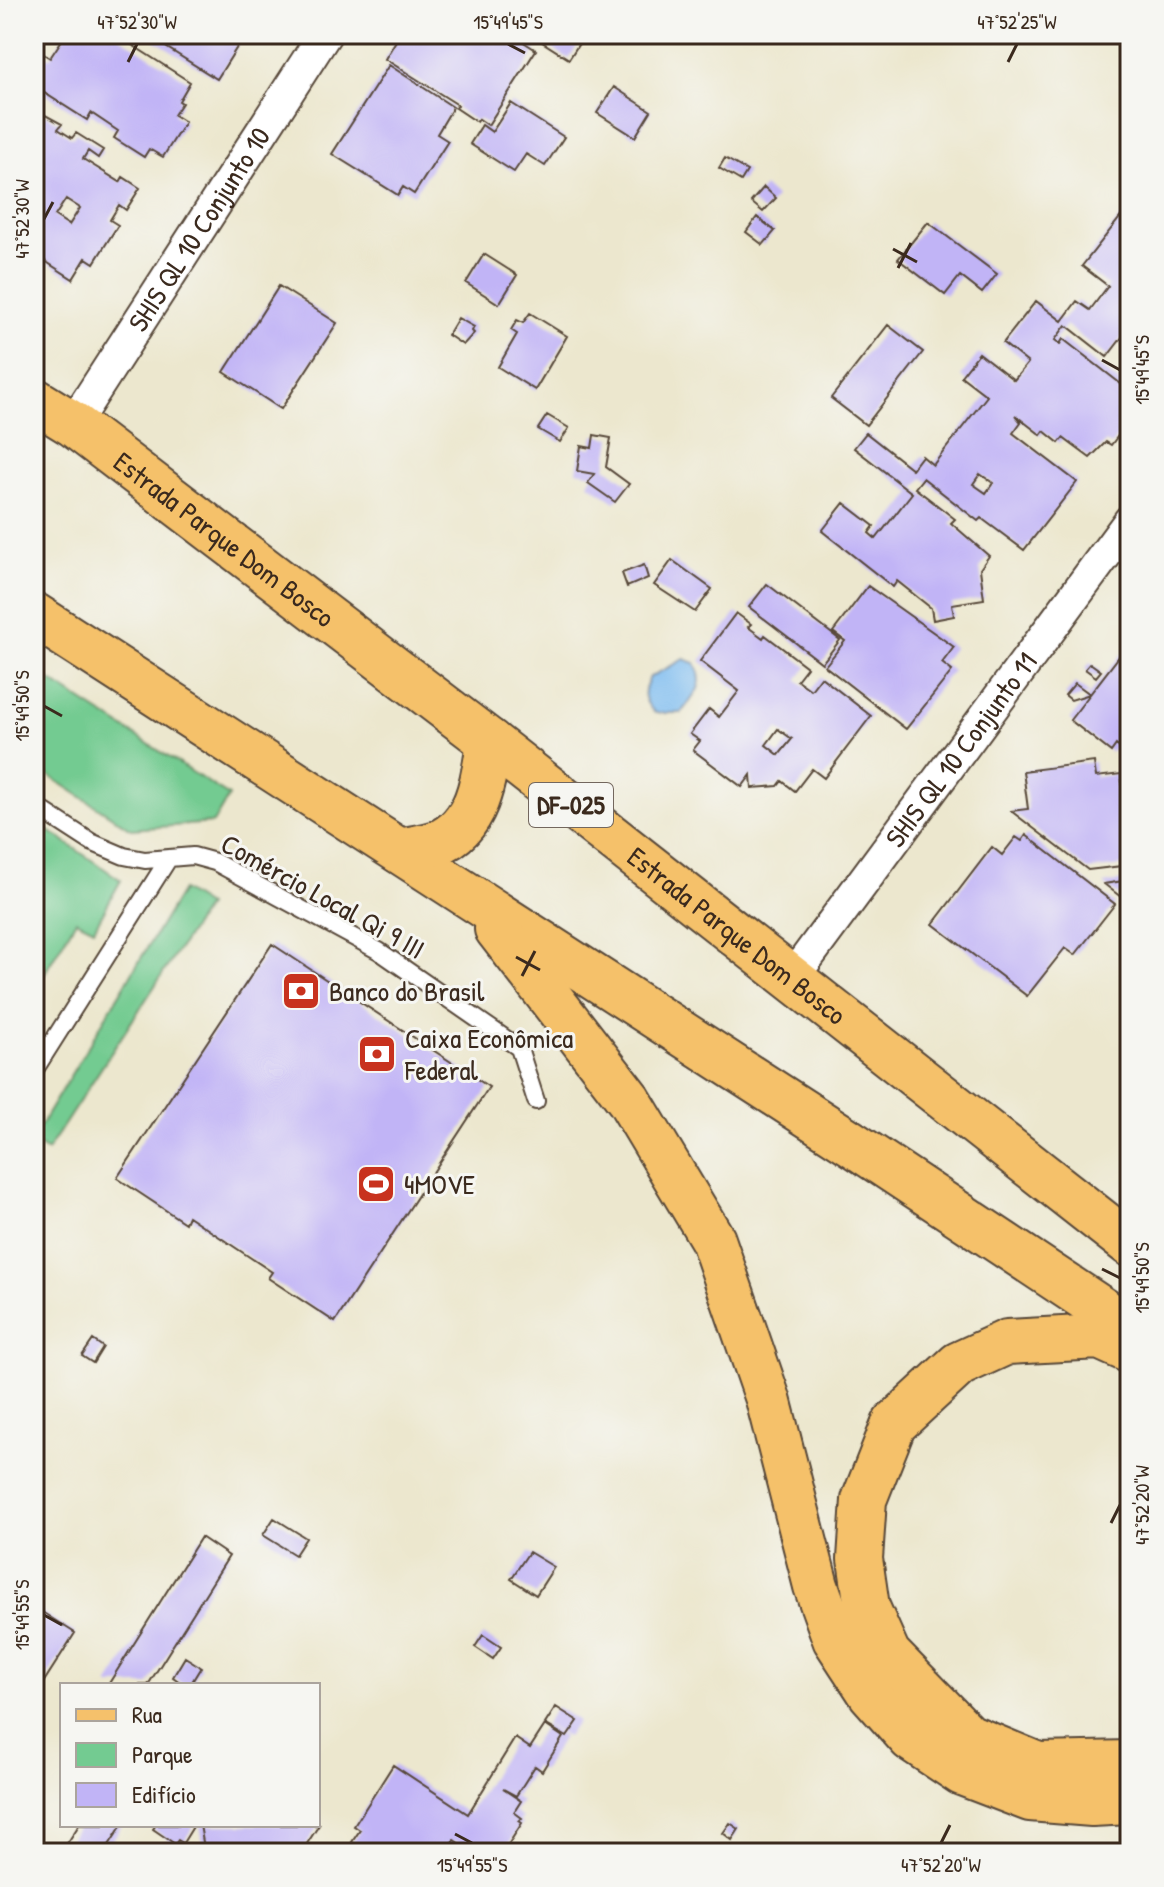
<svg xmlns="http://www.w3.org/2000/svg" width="1164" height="1887" font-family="'Patrick Hand',sans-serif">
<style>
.green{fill:#73cb91;stroke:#577a58;stroke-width:2}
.water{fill:#7bbbf0;stroke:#5b7287;stroke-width:2}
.building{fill:#c1b4f6;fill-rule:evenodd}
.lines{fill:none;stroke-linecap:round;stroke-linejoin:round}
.service-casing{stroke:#564638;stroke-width:20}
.minor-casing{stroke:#564638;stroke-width:36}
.primary-casing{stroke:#564638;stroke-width:48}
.service{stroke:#fff;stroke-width:16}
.minor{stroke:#fff;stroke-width:32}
.primary{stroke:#f5c16b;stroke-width:44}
.ticks{fill:none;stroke:#3b2a1e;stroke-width:3}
.labels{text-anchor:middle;stroke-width:6;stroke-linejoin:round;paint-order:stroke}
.shield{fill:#f6f6f2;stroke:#73675e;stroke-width:2}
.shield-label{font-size:26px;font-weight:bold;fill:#3b2a1e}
.street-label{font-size:28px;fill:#3b2a1e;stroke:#f6f6f2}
.poi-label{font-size:28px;fill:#3b2a1e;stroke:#f6f6f2;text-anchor:start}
.neatline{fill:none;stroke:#3b2a1e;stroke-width:3}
.ticks-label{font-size:20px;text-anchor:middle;fill:#3b2a1e}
</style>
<rect width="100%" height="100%" fill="#f6f6f2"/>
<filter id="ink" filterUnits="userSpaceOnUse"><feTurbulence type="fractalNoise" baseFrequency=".0125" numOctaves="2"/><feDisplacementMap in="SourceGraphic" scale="16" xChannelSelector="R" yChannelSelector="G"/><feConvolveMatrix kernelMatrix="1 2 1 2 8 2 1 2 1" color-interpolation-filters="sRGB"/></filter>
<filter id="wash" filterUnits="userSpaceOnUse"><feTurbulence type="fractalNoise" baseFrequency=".006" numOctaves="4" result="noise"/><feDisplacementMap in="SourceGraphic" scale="32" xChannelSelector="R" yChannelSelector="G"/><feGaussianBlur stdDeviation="1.8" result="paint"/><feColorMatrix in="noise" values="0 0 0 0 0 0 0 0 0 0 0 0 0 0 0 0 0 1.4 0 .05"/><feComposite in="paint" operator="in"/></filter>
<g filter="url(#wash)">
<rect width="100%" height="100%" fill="#ece7ce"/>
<path class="green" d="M 34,670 L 229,796 L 213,823 L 131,829 L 34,766 Z
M 46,829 L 121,880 L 94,929 L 76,920 L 34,991 L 34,849 Z
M 182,890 L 207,906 L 47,1151 L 34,1143 L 34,1136 Z"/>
<path class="water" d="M 684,659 L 695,663 C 707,686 695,694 681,713 L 655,713 C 642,700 642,692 650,677 Z"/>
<g id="blocks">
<path class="building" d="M 66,34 L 115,34 L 190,82 L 179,101 L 182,103 L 174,115 L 185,122 L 163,157 L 149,149 L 144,157 L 114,138 L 118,131 L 91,113 L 87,120 L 38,89 L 34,96 L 34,48 L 50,58 Z
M 145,34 L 241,34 L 244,36 L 217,79 Z
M 400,34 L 511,34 L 536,50 L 488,125 L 479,119 L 477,122 L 456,108 L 458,105 L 385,59 Z
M 539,34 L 585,34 L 569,59 L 536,38 Z
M 389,65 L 453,107 L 437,134 L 448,141 L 414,194 L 403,187 L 398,195 L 332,154 Z
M 614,87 L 651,111 L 635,137 L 597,113 Z
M 511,103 L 564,137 L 545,166 L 526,154 L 514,172 L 470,144 L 482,125 L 492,132 Z
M 34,109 L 62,124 L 58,129 L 72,138 L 76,133 L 103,150 L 98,158 L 88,151 L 83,159 L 120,182 L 123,177 L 140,188 L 126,210 L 119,205 L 110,220 L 118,225 L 94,263 L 86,258 L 73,279 L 34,254 ZM 66,199 L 80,208 L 69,225 L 55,216 Z
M 725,158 L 747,171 L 741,181 L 719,168 Z
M 764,187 L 776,198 L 763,212 L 751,202 Z
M 1130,205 L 1130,327 L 1107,357 L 1066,325 L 1055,340 L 1060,344 L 1063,339 L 1130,391 L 1130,410 L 1125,417 L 1130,420 L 1111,445 L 1106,442 L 1090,458 L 1063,438 L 1059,443 L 1044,431 L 1041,435 L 1015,415 L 1021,422 L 1013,433 L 1077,482 L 1024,550 L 981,518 L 978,521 L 923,478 L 915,488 L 955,519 L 951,523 L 989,556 L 980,569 L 984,599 L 952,604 L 954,616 L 933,620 L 931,608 L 897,581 L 893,587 L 822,531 L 844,503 L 874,526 L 869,533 L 876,539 L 912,493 L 854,448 L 866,433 L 912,469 L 922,456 L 933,465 L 987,396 L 961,376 L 979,353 L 1014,380 L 1028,363 L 1003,343 L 1036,301 L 1062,321 L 1077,301 L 1090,310 L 1108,286 L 1082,266 ZM 980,474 L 993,483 L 986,493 L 973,484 Z
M 757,217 L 775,231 L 763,245 L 746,232 Z
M 928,222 L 997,274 L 982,293 L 960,276 L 945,295 L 898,259 Z
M 484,254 L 517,275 L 499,304 L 466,283 Z
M 279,286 L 337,323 L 281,409 L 224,372 Z
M 530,313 L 567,336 L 535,390 L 498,367 L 517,334 L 511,330 L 517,320 L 523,323 Z
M 458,318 L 474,327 L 472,331 L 474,333 L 463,345 L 448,335 Z
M 888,325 L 923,352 L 866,425 L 831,398 Z
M 547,415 L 569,428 L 560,442 L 538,429 Z
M 594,435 L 611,438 L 606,467 L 629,484 L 615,502 L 588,483 L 594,474 L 577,471 L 581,446 L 592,448 Z
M 672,560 L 712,589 L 695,612 L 654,585 Z
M 644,565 L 648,578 L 627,587 L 622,573 Z
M 767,584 L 840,640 L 822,663 L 749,607 Z
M 868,586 L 954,647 L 942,663 L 952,671 L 906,729 L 825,666 L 845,641 L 833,632 Z
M 736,613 L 751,624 L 748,627 L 763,638 L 765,635 L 807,667 L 797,680 L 811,690 L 821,677 L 871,716 L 824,778 L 812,769 L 795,791 L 782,781 L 778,786 L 752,788 L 751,775 L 742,787 L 693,750 L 700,741 L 690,734 L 709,709 L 719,717 L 739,691 L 700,661 ZM 778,729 L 792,739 L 779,755 L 766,745 Z
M 1121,654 L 1130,661 L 1130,756 L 1116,745 L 1111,752 L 1070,720 L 1090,694 L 1071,700 L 1065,695 L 1075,683 L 1090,694 Z
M 1090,663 L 1101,671 L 1096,677 L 1085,669 Z
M 1094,762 L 1096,777 L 1121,774 L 1124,799 L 1130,798 L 1130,865 L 1088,870 L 1011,811 L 1028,809 L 1023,771 Z
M 1026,835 L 1115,904 L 1075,955 L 1065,948 L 1027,996 L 933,924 L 992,847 L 1002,855 L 1016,837 L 1022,841 Z
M 1130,880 L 1130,904 L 1104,884 Z
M 272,944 L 489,1087 L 335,1322 L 268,1278 L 272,1272 L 188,1216 L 185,1223 L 117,1178 Z
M 93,1340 L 103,1347 L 93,1363 L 82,1356 Z
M 274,1518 L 306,1538 L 295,1555 L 263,1535 Z
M 201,1537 L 229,1556 L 148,1685 L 108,1685 Z
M 529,1552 L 554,1567 L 536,1595 L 511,1579 Z
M 34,1607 L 75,1633 L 34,1697 Z
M 483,1635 L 501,1647 L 493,1659 L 475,1647 Z
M 185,1657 L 201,1667 L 190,1685 L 184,1685 L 173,1677 Z
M 556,1707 L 578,1721 L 567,1737 L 545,1724 Z
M 545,1725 L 563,1737 L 542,1771 L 535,1766 L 516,1796 L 503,1789 L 521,1801 L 514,1812 L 522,1818 L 519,1821 L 522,1823 L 508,1845 L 520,1853 L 462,1853 L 466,1848 L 454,1840 L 450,1847 L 459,1853 L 370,1853 L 352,1842 L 360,1830 L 354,1826 L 393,1765 L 468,1814 L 515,1738 L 530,1748 Z
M 730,1823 L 739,1829 L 732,1840 L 723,1833 Z
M 79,1825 L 122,1825 L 104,1853 L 61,1853 Z
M 156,1825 L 194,1825 L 183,1843 L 178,1840 L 175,1844 L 153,1829 Z
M 200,1825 L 319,1825 L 301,1853 L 212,1853 L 204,1848 Z"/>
</g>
</g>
<g filter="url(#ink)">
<use href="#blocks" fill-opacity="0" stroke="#564638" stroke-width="2"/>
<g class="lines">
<g class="service-casing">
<path id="service" d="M 34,805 L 91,842 L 124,856 L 145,860 L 193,856 L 215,862 L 379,951 L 519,1048 L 536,1101
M 34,1071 L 169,858"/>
</g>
<g class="minor-casing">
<g id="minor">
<path id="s1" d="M 73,424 L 325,34"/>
<path id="s2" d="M 792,978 L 1130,521"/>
</g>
</g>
<g class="primary-casing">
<g id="primary">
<path id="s3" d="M 34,400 L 73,424 L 489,741 L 1130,1244"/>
<path d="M 34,615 L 853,1144 L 1130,1328"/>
<path d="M 400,851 C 411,848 426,847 437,843 C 478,827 484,779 489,741"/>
<path d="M 497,929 L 629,1100 L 713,1240 L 768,1399 L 816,1586 L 835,1639 L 871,1694 L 911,1739 L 962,1773 L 1030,1799 L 1092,1804 L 1130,1802"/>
<path d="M 1130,1351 L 1099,1337 L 1007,1342 L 959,1364 L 894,1424 L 864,1500 L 860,1559 L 867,1607 L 888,1654 L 968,1736 L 1038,1765 L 1130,1763"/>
</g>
</g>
<use href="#service" class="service"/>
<use href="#minor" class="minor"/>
<use href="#primary" class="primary"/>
</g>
</g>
<path class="ticks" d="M 508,44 L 525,53M 128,62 L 137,44M 1008,62 L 1017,44M 44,219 L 53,202M 893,249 L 917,262M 898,268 L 911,243M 1102,360 L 1120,370M 44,706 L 62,716M 516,957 L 540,970M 522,976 L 535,951M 1102,1269 L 1120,1278M 1111,1523 L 1120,1505M 44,1615 L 62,1625M 455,1834 L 472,1843M 941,1843 L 950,1825"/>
<defs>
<g id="bank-square" transform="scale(2)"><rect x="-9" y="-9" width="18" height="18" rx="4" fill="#c8321e" stroke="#f6f6f2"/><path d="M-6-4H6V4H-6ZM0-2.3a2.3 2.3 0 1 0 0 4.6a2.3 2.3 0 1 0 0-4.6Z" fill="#fff"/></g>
<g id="stadium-square" transform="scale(2)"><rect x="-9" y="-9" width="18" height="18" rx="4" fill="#c8321e" stroke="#f6f6f2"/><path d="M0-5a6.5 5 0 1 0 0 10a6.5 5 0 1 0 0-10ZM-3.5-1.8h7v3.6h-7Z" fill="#fff"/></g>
</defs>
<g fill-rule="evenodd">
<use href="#bank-square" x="301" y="991"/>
<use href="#bank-square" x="377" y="1054"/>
<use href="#stadium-square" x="376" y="1184"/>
</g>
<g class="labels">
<rect class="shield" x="529" y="783" width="84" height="44" rx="6"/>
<g class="shield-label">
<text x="571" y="814">DF-025</text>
</g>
<g class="street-label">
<text dy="10" stroke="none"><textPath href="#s1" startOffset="232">SHIS QL 10 Conjunto 10</textPath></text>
<text dy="10" stroke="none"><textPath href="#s3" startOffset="236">Estrada Parque Dom Bosco</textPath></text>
<text dy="10" stroke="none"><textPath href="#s2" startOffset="284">SHIS QL 10 Conjunto 11</textPath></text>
<text transform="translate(323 896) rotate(29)" y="10">Comércio Local Qi 9 III</text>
<text dy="10" stroke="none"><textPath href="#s3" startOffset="884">Estrada Parque Dom Bosco</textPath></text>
</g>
<g class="poi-label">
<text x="329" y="1001">Banco do Brasil</text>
<text x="405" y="1048">Caixa Econômica<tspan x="405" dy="32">Federal</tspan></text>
<text x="404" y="1194">4MOVE</text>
</g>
</g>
<rect width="1164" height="1887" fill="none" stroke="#f6f6f2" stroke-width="88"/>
<rect x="60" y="1683" width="260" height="144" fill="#f6f6f2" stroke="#aba49d" stroke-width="2"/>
<rect x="76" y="1709" width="40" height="12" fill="#f5c16b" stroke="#aba49d" stroke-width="2"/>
<text x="132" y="1723" font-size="24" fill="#3b2a1e">Rua</text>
<rect x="76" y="1743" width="40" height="24" fill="#73cb91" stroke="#aba49d" stroke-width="2"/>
<text x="132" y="1763" font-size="24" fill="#3b2a1e">Parque</text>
<rect x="76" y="1783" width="40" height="24" fill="#c1b4f6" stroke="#aba49d" stroke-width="2"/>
<text x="132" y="1803" font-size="24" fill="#3b2a1e">Edifício</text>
<rect x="44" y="44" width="1076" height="1799" class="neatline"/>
<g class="ticks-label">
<text x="137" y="29">47°52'30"W</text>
<text x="508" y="29">15°49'45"S</text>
<text x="1017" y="29">47°52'25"W</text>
<text transform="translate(22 219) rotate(-90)" y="7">47°52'30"W</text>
<text transform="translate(1142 370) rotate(-90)" y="7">15°49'45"S</text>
<text transform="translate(22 706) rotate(-90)" y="7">15°49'50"S</text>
<text transform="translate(1142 1278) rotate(-90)" y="7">15°49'50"S</text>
<text transform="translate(1142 1505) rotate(-90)" y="7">47°52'20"W</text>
<text transform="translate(22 1615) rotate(-90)" y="7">15°49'55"S</text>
<text x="472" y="1872">15°49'55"S</text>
<text x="941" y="1872">47°52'20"W</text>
</g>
</svg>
